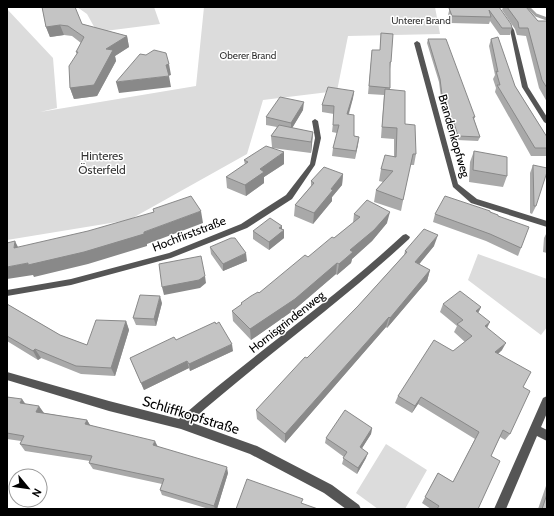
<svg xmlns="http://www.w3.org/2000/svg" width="554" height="516" font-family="Cabin,sans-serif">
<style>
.green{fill:#dcdcdc}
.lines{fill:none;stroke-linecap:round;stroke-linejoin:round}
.stream{stroke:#a3a3a3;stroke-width:3}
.street{fill:#555;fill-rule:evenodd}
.wall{fill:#a9a9a9}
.shaded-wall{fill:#898989}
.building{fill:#c4c4c4;stroke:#898989}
.labels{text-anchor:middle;stroke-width:3;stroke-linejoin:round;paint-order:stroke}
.far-park-label{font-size:10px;fill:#333;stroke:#fff}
.street-label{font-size:12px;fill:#000;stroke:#fff}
.park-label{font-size:12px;fill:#333;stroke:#fff}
.near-street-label{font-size:14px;fill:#000;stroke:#fff}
</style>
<rect width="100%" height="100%" fill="#fff"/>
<path class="green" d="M 77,7 L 154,7 L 160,24 L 97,32 L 87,14 Z
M 204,7 L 435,7 L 440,34 L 348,36 L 337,91 L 263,100 L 247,154 L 129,220 L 7,240 L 7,9 L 53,58 L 57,108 L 40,112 L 196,86 Z
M 478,254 L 547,279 L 547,327 L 541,335 L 468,280 Z
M 386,444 L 427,470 L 405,509 L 378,509 L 356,493 Z"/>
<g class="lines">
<path class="stream" d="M 528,7 L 536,15 L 547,19"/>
<path class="street" d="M 494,7 L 498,7 L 514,30 L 528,87 L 547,117 L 547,124 L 544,122 L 522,87 L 510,30 Z
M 417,41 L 420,43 L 458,184 L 477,199 L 547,221 L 547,227 L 471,203 L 453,187 L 414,43 Z
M 315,119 L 318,121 L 321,138 L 315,165 L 292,199 L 247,228 L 171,258 L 71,285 L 7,296 L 7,290 L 71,279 L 169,253 L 241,224 L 286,195 L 310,164 L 315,138 L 312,121 Z
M 406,234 L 410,237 L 409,239 C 339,304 261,359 190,422 L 257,446 L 332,485 L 359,505 L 361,509 L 346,509 L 324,493 L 250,454 L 181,429 L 109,411 L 7,380 L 7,372 L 109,401 L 179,419 C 252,355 332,301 403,235 Z
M 547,396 L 547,413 L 541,427 L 547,430 L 547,441 L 537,436 L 506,509 L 494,509 L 543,398 Z"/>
</g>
<path class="wall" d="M 42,7 L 82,24 L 127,36 L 129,47 L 115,56 L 116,61 L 97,96 L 74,99 L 70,88 L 77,54 L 76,52 L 81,43 L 72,36 L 64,35 L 50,37 L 46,27 Z
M 450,7 L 499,7 L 512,28 L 510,35 L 500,35 L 490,21 L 489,24 L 450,23 L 448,15 Z
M 503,7 L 526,7 L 538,21 L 547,21 L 547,102 L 539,88 L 526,36 L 517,35 L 515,29 L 502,10 Z
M 381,33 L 391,62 L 390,69 L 390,90 L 405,124 L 416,154 L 414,165 L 410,165 L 401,211 L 374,202 L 376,190 L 383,182 L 379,181 L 381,169 L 394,156 L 394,139 L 381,138 L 384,95 L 368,94 L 372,50 L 380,50 Z
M 428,39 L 475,117 L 474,119 L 480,137 L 478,141 L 457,140 L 453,127 L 449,126 L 443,107 L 442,106 L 439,82 L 427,43 Z
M 491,39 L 515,86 L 547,137 L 547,156 L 531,156 L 495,92 L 496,88 L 493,79 L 495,75 L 489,46 Z
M 354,91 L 353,98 L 349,114 L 354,136 L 359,137 L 355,159 L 332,156 L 333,148 L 337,133 L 332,132 L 334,114 L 322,112 L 322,105 Z
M 303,110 L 292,128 L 313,132 L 312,144 L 311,153 L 272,148 L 284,164 L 264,177 L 264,183 L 246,196 L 227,188 L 226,177 L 245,165 L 244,160 L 272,147 L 271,136 L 277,127 L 266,125 L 266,117 Z
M 474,151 L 507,176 L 503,187 L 469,182 L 470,162 Z
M 533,165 L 536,206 L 532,214 L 530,213 L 530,173 Z
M 343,174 L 342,185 L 332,197 L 332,201 L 313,224 L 294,216 L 295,205 L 311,186 L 311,181 Z
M 490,212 L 498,216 L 521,248 L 518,256 L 486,241 L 433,222 L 435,214 Z
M 354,214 L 387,223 L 372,241 L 352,259 L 351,263 L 337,275 L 336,274 L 294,310 L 251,340 L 233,321 L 232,311 L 241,305 L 241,303 L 259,293 L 308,257 L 334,238 L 353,223 Z
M 282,229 L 284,238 L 269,250 L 253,239 L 253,231 Z
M 547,232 L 547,253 L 543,252 L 544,238 Z
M 434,246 L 419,264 L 430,270 L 427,281 L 387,328 L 386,327 L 285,443 L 257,419 L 256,410 L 358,306 L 404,255 L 405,251 Z
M 210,247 L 247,261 L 223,271 L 211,254 Z
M 162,303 L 156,326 L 136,325 L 133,318 Z
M 7,304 L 60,335 L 87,345 L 126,321 L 129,330 L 115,376 L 81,374 L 41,358 L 38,360 L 7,341 Z
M 443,304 L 481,307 L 478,313 L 502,350 L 498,354 L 523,387 L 510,434 L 505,440 L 500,437 L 491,456 L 478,509 L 431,509 L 422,503 L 438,473 L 453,482 L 475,439 L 418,404 L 412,413 L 395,403 L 398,396 L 465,342 L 454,332 L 457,326 L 440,312 Z
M 176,340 L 233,351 L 190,371 L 189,368 L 144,390 L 130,358 Z
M 7,397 L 25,404 L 44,413 L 87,420 L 90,425 L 157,446 L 228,473 L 217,509 L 209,509 L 162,495 L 160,490 L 162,484 L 93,469 L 89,463 L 90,461 L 25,451 L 20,444 L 21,441 L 7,439 Z
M 372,428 L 371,434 L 362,448 L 366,458 L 357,474 L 342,464 L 344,457 L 325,443 L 326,438 Z
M 547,483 L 547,509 L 538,509 Z"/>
<path class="shaded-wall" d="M 60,25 L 64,35 L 50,37 L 46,27 Z
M 127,36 L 129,47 L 115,56 L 116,61 L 97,96 L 74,99 L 70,88 L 106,49 Z
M 169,64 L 171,75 L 167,76 L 166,65 Z
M 169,76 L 171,87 L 119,93 L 116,82 Z
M 354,91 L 353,98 L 346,122 L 347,114 Z
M 304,102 L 303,110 L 291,130 L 291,123 Z
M 313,132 L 312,144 L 311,153 L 311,142 Z
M 359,137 L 358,145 L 355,159 L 356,151 Z
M 284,152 L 284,164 L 264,177 L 264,183 L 246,196 L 245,185 L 260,169 Z
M 343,174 L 342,185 L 332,197 L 332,201 L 313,224 L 314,213 L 331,189 Z
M 201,211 L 203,223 L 147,244 L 147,246 L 88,264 L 34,277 L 33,275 L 7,279 L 7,267 L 28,263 L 144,232 Z
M 390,212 L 387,223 L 372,241 L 352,259 L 351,263 L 337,275 L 339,264 L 350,250 Z
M 282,226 L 282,232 L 284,230 L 284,238 L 269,250 L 269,242 L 279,228 Z
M 438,235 L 434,246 L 412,273 L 415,262 Z
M 15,241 L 21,253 L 14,248 Z
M 246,253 L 247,261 L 223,271 L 223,264 Z
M 337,263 L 336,274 L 294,310 L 251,340 L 250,329 Z
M 430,270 L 427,281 L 387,328 L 390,318 Z
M 205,276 L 206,283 L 200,288 L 164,295 L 162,287 Z
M 160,296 L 162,303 L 156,326 L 154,319 Z
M 481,307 L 477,315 L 476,311 Z
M 389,317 L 386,327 L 285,443 L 285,434 Z
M 126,321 L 129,330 L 115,376 L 111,368 Z
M 490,322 L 486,330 L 485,326 Z
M 506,343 L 502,350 L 491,360 L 495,352 Z
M 232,344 L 233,351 L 190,371 L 189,364 Z
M 35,349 L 41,358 L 38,360 L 33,351 Z
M 187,361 L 189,368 L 144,390 L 141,383 Z
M 421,397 L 418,404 L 412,413 L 415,406 Z
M 22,399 L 27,406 L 20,403 Z
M 39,406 L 44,413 L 41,419 L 36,412 Z
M 87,420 L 91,427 L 85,424 Z
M 372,428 L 371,434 L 359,453 L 360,447 Z
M 155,441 L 158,447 L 153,445 Z
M 368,453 L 366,458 L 357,474 L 358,468 Z
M 227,467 L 228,473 L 217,509 L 215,509 L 214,506 Z"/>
<path class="building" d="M 42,7 L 75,7 L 82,24 L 127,36 L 106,49 L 113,50 L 94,85 L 70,88 L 69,66 L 78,52 L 76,52 L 84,37 L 68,26 L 60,25 L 46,27 Z
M 450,7 L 499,7 L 511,24 L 512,28 L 502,28 L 489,10 L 491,17 L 452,16 L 449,8 Z
M 507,7 L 526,7 L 538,21 L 547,21 L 547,88 L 542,80 L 528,28 L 519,28 L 518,22 Z
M 381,33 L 393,34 L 391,62 L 390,62 L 390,88 L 369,86 L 372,50 L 380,50 Z
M 498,37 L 515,86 L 547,137 L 547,148 L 535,148 L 497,85 L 500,85 L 496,71 L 498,72 L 491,39 Z
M 428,39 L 446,39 L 475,117 L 473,117 L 480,137 L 458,136 L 454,123 L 450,123 L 444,103 L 443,103 L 440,79 Z
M 154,50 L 166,53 L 169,64 L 166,65 L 169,76 L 116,82 L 140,54 L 146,55 Z
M 328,87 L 354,91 L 347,114 L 354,115 L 354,136 L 359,137 L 356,151 L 333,148 L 339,125 L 333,125 L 334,106 L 322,105 Z
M 385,89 L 405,91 L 405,124 L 415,125 L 416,154 L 413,154 L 403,200 L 376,190 L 393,171 L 381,169 L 385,155 L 396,157 L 397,128 L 382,127 Z
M 280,97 L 304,102 L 291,123 L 266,117 Z
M 279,125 L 313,132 L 311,142 L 271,136 Z
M 266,146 L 284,152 L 260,169 L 264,172 L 245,185 L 226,177 L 248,162 L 244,160 Z
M 474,151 L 507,157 L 507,176 L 473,170 Z
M 533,165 L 547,168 L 547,172 L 536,206 L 534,206 Z
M 324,167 L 343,174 L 331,189 L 333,190 L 314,213 L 295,205 L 314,183 L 311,181 Z
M 191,196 L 201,211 L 144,232 L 144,234 L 84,252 L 28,265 L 28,263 L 7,267 L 7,243 L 15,241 L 14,248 L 88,231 L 154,212 L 153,209 Z
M 445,196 L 490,211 L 490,212 L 498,215 L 498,216 L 529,227 L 521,248 L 490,234 L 435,214 Z
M 367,200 L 390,212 L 374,230 L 350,250 L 353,252 L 339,264 L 337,263 L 295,299 L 250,329 L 232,311 L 242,304 L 241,303 L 251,296 L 258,292 L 259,293 L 305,255 L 308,257 L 332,237 L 334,238 L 360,217 L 354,214 Z
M 270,218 L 282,226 L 279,228 L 284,230 L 269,242 L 253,231 Z
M 424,229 L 438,235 L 415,262 L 430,270 L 390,318 L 389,317 L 285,434 L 256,410 L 305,357 L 307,358 L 358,306 L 407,252 L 405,251 Z
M 231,238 L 235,238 L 246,253 L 223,264 L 210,247 Z
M 201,256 L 205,276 L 199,280 L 162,287 L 159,264 Z
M 460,291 L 481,307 L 476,311 L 490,322 L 485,326 L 506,343 L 495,352 L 531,372 L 523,387 L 530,391 L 510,434 L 503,430 L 491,456 L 500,461 L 478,509 L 437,509 L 439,506 L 425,497 L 438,473 L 453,482 L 479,432 L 421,397 L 415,406 L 398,396 L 434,340 L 453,351 L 472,336 L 457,324 L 463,320 L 443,304 Z
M 140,295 L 160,296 L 154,319 L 133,318 Z
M 7,304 L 60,335 L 87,345 L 96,320 L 126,321 L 111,368 L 76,366 L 35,349 L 33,351 L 7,336 Z
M 215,322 L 216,324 L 219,322 L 232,344 L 189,364 L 187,361 L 141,383 L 130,358 L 174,337 L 176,340 Z
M 7,397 L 22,399 L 20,403 L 39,406 L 36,412 L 87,420 L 85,424 L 155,441 L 153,445 L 227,467 L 214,506 L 160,490 L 164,479 L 89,463 L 92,456 L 20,444 L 24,436 L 7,433 Z
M 345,410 L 372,428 L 360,447 L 368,453 L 358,468 L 343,458 L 347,452 L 326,438 Z
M 247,479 L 303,499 L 301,503 L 318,509 L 236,509 Z
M 547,494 L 547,509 L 542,509 Z"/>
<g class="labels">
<g class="far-park-label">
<text x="421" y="24">Unterer Brand</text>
<text x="248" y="59">Oberer Brand</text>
</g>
<g class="street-label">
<text transform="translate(454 136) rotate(74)" y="4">Brandenkopfweg</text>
<text transform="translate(189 234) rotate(-21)" y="4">Hochfirststraße</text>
<text transform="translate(287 322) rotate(-38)" y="4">Hornisgrindenweg</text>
</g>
<g class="park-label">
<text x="102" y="160">Hinteres<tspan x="102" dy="14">Österfeld</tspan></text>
</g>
<g class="near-street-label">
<text transform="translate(191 415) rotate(17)" y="5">Schliffkopfstraße</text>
</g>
</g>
<rect width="554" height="516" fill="none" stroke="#000000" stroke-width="16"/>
<g transform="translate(28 488) rotate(119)"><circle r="19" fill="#ffffff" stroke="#999999"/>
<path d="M0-3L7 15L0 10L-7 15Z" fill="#000000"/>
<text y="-6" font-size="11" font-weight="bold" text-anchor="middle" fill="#000000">N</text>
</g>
</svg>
